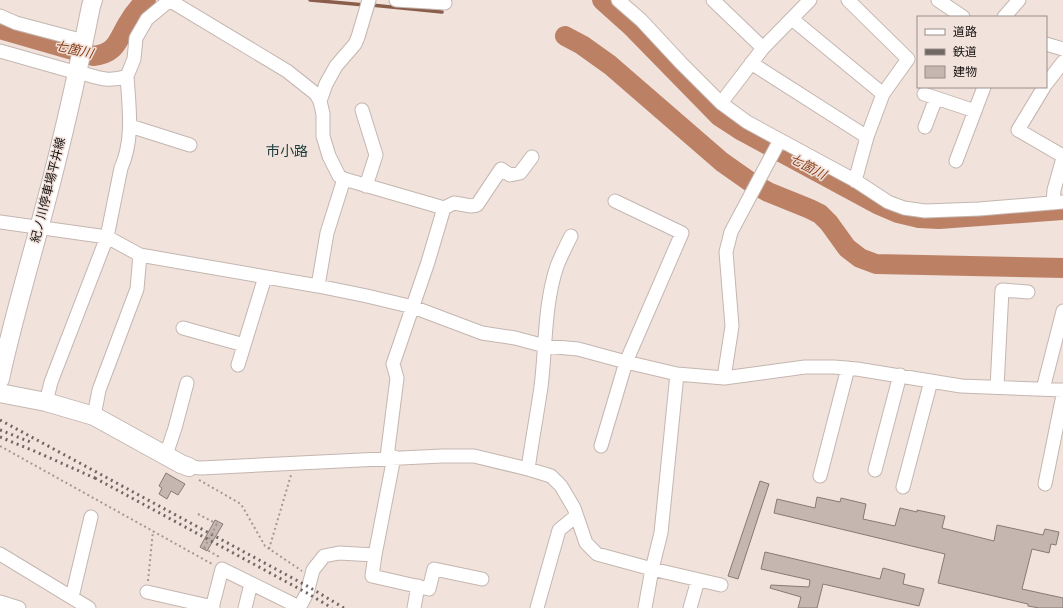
<svg xmlns="http://www.w3.org/2000/svg" width="1063" height="608" font-family="'Noto Sans','Noto Sans JP',sans-serif">
<style>
.lines{fill:none;stroke-linecap:round;stroke-linejoin:round}
.stream{stroke:#8a5e4b;stroke-width:3.5}
.river{stroke:#bc8065;stroke-width:20}
.building{fill:#c5b6b0;stroke:#877a74}
.minor-casing{stroke:#c4b6b0;stroke-width:15}
.secondary-casing{stroke:#c4b6b0;stroke-width:20}
.path{stroke:#a39893;stroke-width:2;stroke-dasharray:2 3;stroke-linecap:butt}
.minor{stroke:#fff;stroke-width:13}
.secondary{stroke:#fff;stroke-width:18}
.rail{stroke:#706763;stroke-width:3;stroke-dasharray:2 4;stroke-linecap:butt}
.path-bridge{stroke:#a39893;stroke-width:2;stroke-dasharray:2 3;stroke-linecap:butt}
.labels{text-anchor:middle;stroke-width:3;stroke-linejoin:round;paint-order:stroke}
.street-label{font-size:12px;fill:#15100e;stroke:#f1e2dc}
.water-label{font-size:13px;font-style:italic;fill:#893e17;stroke:#f1e2dc}
.quarter-label{font-size:14px;fill:#183a3a;stroke:#f1e2dc}
</style>
<rect width="100%" height="100%" fill="#f1e2dc"/>
<g class="lines">
<path class="stream" d="M 310,0 L 365,5
M 371,5 L 442,12"/>
<path class="river" d="M 602,0 L 631,26 L 719,116 L 742,131 L 877,204 L 898,213 L 919,218 L 939,219 L 1063,210
M 0,29 L 93,56 C 117,53 117,41 128,23 C 133,14 139,7 146,0
M 565,36 L 582,45 L 610,65 L 722,162 L 749,181 L 768,192 L 810,209 L 820,214 L 829,223 L 847,248 L 860,258 L 876,264 L 1063,268"/>
</g>
<path class="building" d="M 166,473 L 185,484 L 178,495 L 171,491 L 167,499 L 159,494 L 162,488 L 159,486 Z
M 760,481 L 769,484 L 738,579 L 728,576 Z
M 817,497 L 840,502 L 841,498 L 866,504 L 863,519 L 895,526 L 900,508 L 917,512 L 917,510 L 945,516 L 942,528 L 994,541 L 997,525 L 1043,535 L 1045,529 L 1059,532 L 1056,545 L 1051,544 L 1049,553 L 1032,549 L 1022,589 L 1063,598 L 1063,608 L 1039,608 L 1028,606 L 1028,604 L 938,583 L 945,554 L 774,513 L 777,499 L 815,508 Z
M 215,520 L 223,524 L 207,551 L 200,547 Z
M 765,552 L 880,579 L 883,568 L 905,574 L 903,584 L 924,589 L 919,606 L 823,584 L 817,608 L 798,608 L 801,597 L 770,588 L 771,585 L 809,587 L 810,580 L 761,569 Z"/>
<g class="lines">
<g class="minor-casing">
<path id="minor" d="M 169,0 L 287,71 L 316,94 L 320,101 L 323,114 L 323,136 L 329,156 L 339,176 L 344,179 L 444,208 L 428,262 L 393,364 L 397,378 L 387,457
M 396,0 L 445,3
M 618,0 L 641,20 L 681,63 L 721,103 L 747,122 L 780,140 L 731,232 L 726,252 L 732,326 L 724,378
M 713,0 L 763,48
M 848,0 L 908,59 L 883,94 L 867,137 L 855,181
M 938,0 L 963,17
M 0,16 L 16,23 L 84,41
M 1004,17 L 1019,0
M 792,19 L 883,94
M 1046,44 L 1063,49
M 0,51 L 67,70 C 89,72 102,85 127,76 L 134,59 L 136,38 L 147,19 L 170,0
M 751,63 L 867,137
M 1046,84 L 1063,62
M 1044,87 L 1018,130 L 1063,156
M 924,94 L 975,111
M 320,101 L 326,84 L 336,66 L 355,44 L 358,37 L 369,0
M 721,103 L 763,48 L 810,0
M 362,110 L 376,155 L 366,186
M 130,126 L 190,145
M 925,127 L 936,98
M 780,140 L 856,181 L 888,202 L 904,208 L 925,211 L 979,209 L 1063,202
M 956,161 L 984,87
M 1053,203 L 1054,190 L 1063,158
M 444,208 L 454,203 L 471,206 L 477,205 L 501,169 L 510,175 L 520,173 L 532,157
M 0,222 L 107,237 L 140,255 L 318,286 L 367,296 L 413,307 L 482,333 L 515,338 L 545,346 L 578,349 L 626,362 L 677,374 L 724,378 L 805,367 L 834,367 L 857,369 L 961,386 L 1063,390
M 318,286 L 327,233 L 344,179
M 183,328 L 244,345
M 238,365 L 265,277
M 997,387 L 1002,290 L 1028,292
M 1043,389 L 1063,311
M 46,402 L 51,382 L 107,237 L 121,168 C 134,139 129,107 127,76
M 94,416 L 99,390 L 137,289 L 140,255
M 601,446 L 626,362 L 682,233 L 615,201
M 166,455 L 175,428 L 187,383
M 189,467 L 201,468 L 442,456 L 474,456 L 528,469 L 551,476 L 561,486 L 574,508 L 586,543 L 597,554 L 652,569 L 721,585
M 528,469 C 532,441 537,414 541,387 C 546,347 544,305 557,266 C 561,256 566,246 571,236
M 875,470 L 900,375
M 820,476 L 848,368
M 1045,484 L 1063,395
M 903,487 L 931,381
M 0,554 L 89,608
M 375,555 L 372,576 L 429,589 L 434,569 L 482,579
M 147,592 L 213,607
M 72,597 L 91,517
M 0,602 L 19,608
M 212,608 L 222,569 L 299,607
M 245,608 L 251,584
M 299,608 L 307,593 L 313,570 L 324,556 L 339,553 L 375,555 L 394,457
M 414,608 L 418,586
M 537,608 L 559,530 L 576,516
M 645,608 L 652,569 L 661,533 L 677,374
M 690,608 L 698,580"/>
</g>
<g class="secondary-casing">
<path id="secondary" d="M 0,379 C 15,309 37,240 54,171 C 68,116 80,61 91,6 L 93,0
M 0,393 L 46,402 L 94,416 L 181,464 L 189,467"/>
</g>
<path class="path" d="M 0,446 L 212,564
M 199,480 L 241,504 L 265,546 L 302,571
M 198,514 L 217,524
M 204,548 L 221,558
M 269,549 L 291,475
M 148,581 L 153,531"/>
<use href="#minor" class="minor"/>
<use href="#secondary" class="secondary"/>
<path class="rail" d="M 0,420 L 309,587 L 344,608
M 0,430 L 33,443
M 0,437 L 32,450 L 97,479
M 95,478 L 307,593 L 332,608"/>
<path class="path-bridge" d="M 204,548 L 217,524"/>
</g>
<g class="labels">
<g class="street-label">
<text transform="translate(48 190) rotate(-76)" y="4">紀ノ川停車場平井線</text>
</g>
<g class="water-label">
<text transform="translate(74 49) rotate(13)" y="5">七箇川</text>
<text transform="translate(808 166) rotate(28)" y="5">七箇川</text>
</g>
<g class="quarter-label">
<text x="287" y="156">市小路</text>
</g>
</g>
<rect x="917" y="16" width="130" height="72" fill="#f1e2dc" stroke="#998e8a"/>
<rect x="925" y="29" width="20" height="6" fill="#ffffff" stroke="#998e8a"/>
<text x="953" y="36" font-size="12" fill="#15100e">道路</text>
<rect x="925" y="49" width="20" height="6" fill="#706763" stroke="#998e8a"/>
<text x="953" y="56" font-size="12" fill="#15100e">鉄道</text>
<rect x="925" y="66" width="20" height="12" fill="#c5b6b0" stroke="#998e8a"/>
<text x="953" y="76" font-size="12" fill="#15100e">建物</text>
</svg>
